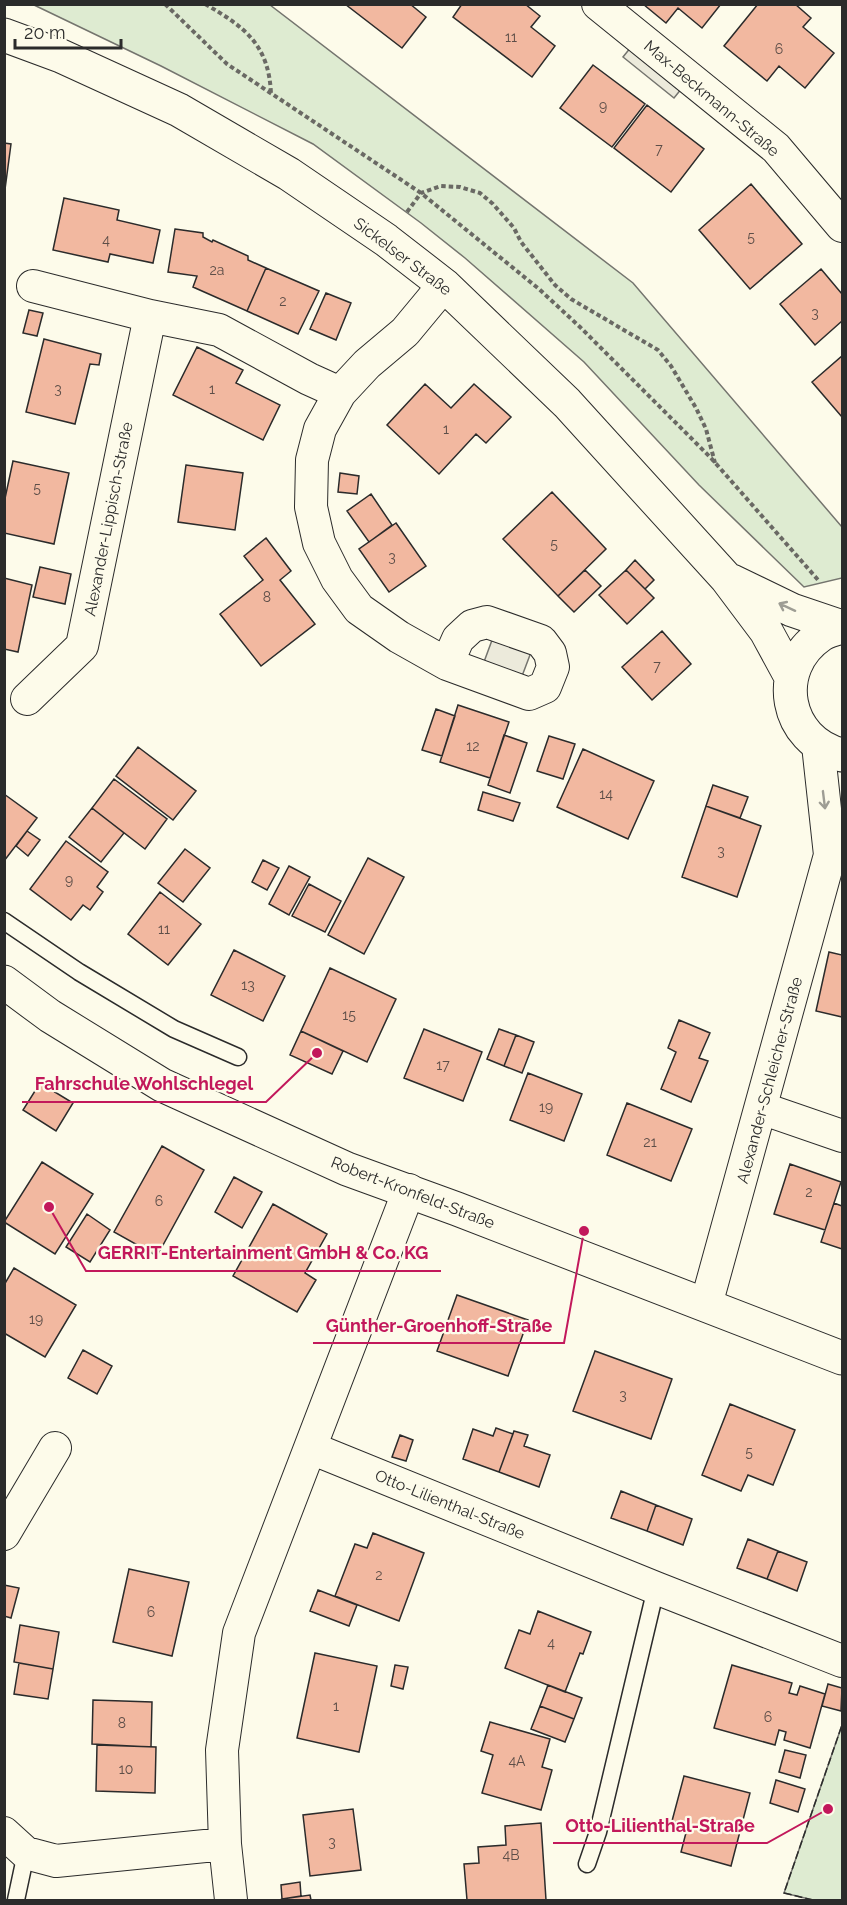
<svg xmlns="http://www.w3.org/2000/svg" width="847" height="1905" font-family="Raleway,sans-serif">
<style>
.green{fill:#deebd1;stroke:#74746e;stroke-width:1.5}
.parking{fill:#eceadb;stroke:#74746e;stroke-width:1.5}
.building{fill:#f2b8a0;stroke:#2b2b2b;stroke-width:1.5}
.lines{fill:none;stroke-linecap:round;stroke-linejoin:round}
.service-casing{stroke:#2b2b2b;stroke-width:19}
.minor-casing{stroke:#2b2b2b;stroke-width:34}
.tertiary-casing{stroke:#2b2b2b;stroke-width:35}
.secondary-casing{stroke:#2b2b2b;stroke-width:35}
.path{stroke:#6a6964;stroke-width:4;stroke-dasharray:4.5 3;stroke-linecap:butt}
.service{stroke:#fdfbea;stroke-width:16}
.minor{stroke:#fdfbea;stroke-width:32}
.tertiary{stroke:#fdfbea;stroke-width:33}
.secondary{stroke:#fdfbea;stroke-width:33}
.fence{stroke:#2b2b2b;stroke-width:1.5;stroke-dasharray:8 3;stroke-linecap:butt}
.oneway{stroke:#9e9d94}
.labels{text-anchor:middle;stroke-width:4.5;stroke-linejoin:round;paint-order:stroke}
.number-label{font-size:14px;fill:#5d4e48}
.street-label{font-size:16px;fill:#2b2b2b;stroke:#fdfbea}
.leader{fill:none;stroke:#c2185b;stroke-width:2}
.callout-dot{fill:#c2185b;stroke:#fdfbea;stroke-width:2}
.callout-label{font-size:18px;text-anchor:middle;font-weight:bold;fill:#c2185b;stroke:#fdfbea;stroke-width:4.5;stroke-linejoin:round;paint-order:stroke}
</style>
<rect width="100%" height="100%" fill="#fdfbea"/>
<path class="green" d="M 34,5 L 270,5 L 633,283 L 842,527 L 842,578 L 804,587 L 699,485 L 584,362 L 465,258 L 421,223 L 313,144 L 161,66 Z
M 842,1725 L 842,1900 L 813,1900 L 784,1893 Z"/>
<path class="parking" d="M 631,47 L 682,88 L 674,98 L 623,57 Z
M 495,632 L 533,647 L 519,684 L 481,670 Z"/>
<path class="building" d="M 345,4 L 410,4 L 426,17 L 402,48 Z
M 462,4 L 525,4 L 540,16 L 531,27 L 555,46 L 532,77 L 453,17 Z
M 643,4 L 721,4 L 702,28 L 678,8 L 666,23 Z
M 758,4 L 795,4 L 811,18 L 803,27 L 834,53 L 805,88 L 779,66 L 767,81 L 724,46 Z
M 593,65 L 645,104 L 612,147 L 560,108 Z
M 647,105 L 704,149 L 671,192 L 614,148 Z
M 4,143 L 11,144 L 4,197 Z
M 751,184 L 802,244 L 750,289 L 699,230 Z
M 64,198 L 119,210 L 117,220 L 160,230 L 153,263 L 110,254 L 108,262 L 53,250 Z
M 175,229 L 203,233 L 203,237 L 212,242 L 213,240 L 248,256 L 248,260 L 266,268 L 247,311 L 193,287 L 197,276 L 168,272 Z
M 266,268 L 319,291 L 298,334 L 247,311 Z
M 821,269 L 842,294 L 842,321 L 815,345 L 780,304 Z
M 326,293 L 351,303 L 336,340 L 310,329 Z
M 29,310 L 43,313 L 37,336 L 23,333 Z
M 44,339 L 101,354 L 99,365 L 90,364 L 75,424 L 26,412 Z
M 197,347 L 243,370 L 236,383 L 280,405 L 263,440 L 173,395 Z
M 842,356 L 842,417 L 812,382 Z
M 425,384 L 451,408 L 474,384 L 511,417 L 486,443 L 476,434 L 439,474 L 387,425 Z
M 13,461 L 69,473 L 54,544 L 4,533 L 4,503 Z
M 186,465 L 243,473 L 235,530 L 178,522 Z
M 340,473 L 359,476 L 357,494 L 338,492 Z
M 552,492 L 606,549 L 558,596 L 503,539 Z
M 371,494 L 392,525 L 369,542 L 347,511 Z
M 396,523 L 426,566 L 389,592 L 359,549 Z
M 266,538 L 291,571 L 280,580 L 315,624 L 261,666 L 220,614 L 263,580 L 244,556 Z
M 635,560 L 654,580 L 645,589 L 626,570 Z
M 40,567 L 71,574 L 65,604 L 33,597 Z
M 585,570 L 601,586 L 574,612 L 558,596 Z
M 626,570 L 654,598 L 627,624 L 599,595 Z
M 4,578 L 32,585 L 18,652 L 4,649 Z
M 662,631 L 691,664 L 652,700 L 622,667 Z
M 458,705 L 509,722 L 490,778 L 440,762 Z
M 436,709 L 455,716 L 442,756 L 422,750 Z
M 504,735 L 527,743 L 510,793 L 488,785 Z
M 549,736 L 575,744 L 563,779 L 537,771 Z
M 138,747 L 196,791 L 173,820 L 116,776 Z
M 583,749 L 654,781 L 628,839 L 557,807 Z
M 114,779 L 167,819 L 145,849 L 92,808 Z
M 713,785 L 748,797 L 740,818 L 706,806 Z
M 483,792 L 520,803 L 513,821 L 478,810 Z
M 4,794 L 37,818 L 4,861 Z
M 706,806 L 761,826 L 737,897 L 682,877 Z
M 92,808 L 124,833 L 101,862 L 69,837 Z
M 27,831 L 40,840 L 28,856 L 16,846 Z
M 66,841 L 108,872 L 97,887 L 103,892 L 90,910 L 83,905 L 71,920 L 30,889 Z
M 185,849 L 210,868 L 183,902 L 158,883 Z
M 368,858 L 404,877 L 364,954 L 328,935 Z
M 263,860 L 279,868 L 267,890 L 252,882 Z
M 289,866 L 310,877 L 289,915 L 269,904 Z
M 309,884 L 341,901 L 325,932 L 292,916 Z
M 160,892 L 201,924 L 168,965 L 128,934 Z
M 234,950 L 285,976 L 263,1021 L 211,995 Z
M 829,952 L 842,955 L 842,1017 L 816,1011 Z
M 330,968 L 396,999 L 367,1062 L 301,1031 Z
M 679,1020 L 710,1033 L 699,1058 L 708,1061 L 691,1102 L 661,1089 L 676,1052 L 668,1048 Z
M 424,1029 L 482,1052 L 463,1101 L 404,1078 Z
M 499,1029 L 516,1035 L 504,1066 L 487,1059 Z
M 301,1031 L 343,1051 L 332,1074 L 290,1055 Z
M 516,1035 L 534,1042 L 522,1073 L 504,1066 Z
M 528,1073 L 582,1094 L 564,1141 L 510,1120 Z
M 40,1083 L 73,1103 L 56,1131 L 23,1110 Z
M 627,1103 L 692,1129 L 671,1181 L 607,1155 Z
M 162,1146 L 204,1170 L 157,1256 L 114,1232 Z
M 42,1162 L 93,1194 L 55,1254 L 4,1222 Z
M 790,1164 L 841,1182 L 825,1230 L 774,1214 Z
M 234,1177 L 262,1192 L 242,1228 L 215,1212 Z
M 834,1203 L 842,1206 L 842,1249 L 821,1242 Z
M 273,1204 L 327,1234 L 305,1273 L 316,1280 L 297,1312 L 233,1276 Z
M 87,1214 L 110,1230 L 90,1262 L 66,1247 Z
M 14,1268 L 76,1305 L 45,1357 L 4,1333 L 4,1285 Z
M 457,1295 L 528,1320 L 508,1376 L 437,1351 Z
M 83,1350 L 112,1366 L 97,1394 L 68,1378 Z
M 595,1351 L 672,1379 L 651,1439 L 573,1411 Z
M 730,1404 L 795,1430 L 773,1485 L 748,1475 L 741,1491 L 702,1475 Z
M 496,1428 L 513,1434 L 499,1472 L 463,1459 L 473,1429 L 493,1436 Z
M 514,1431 L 528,1435 L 524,1446 L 550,1455 L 539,1487 L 499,1472 Z
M 400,1435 L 413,1440 L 406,1461 L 392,1457 Z
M 621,1491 L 656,1505 L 647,1531 L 611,1518 Z
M 656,1505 L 692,1519 L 683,1545 L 647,1531 Z
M 373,1533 L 424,1553 L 399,1621 L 335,1596 L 355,1544 L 367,1548 Z
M 748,1539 L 778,1551 L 767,1579 L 737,1568 Z
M 778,1551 L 807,1562 L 797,1591 L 767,1579 Z
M 129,1569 L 189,1582 L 172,1656 L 113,1642 Z
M 4,1585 L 19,1588 L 11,1618 L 4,1616 Z
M 318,1590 L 357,1605 L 349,1626 L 310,1611 Z
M 538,1611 L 591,1632 L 583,1654 L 580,1653 L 565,1692 L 505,1668 L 519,1630 L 530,1634 Z
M 20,1625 L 59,1632 L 53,1669 L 14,1662 Z
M 315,1653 L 377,1666 L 359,1752 L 297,1738 Z
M 19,1663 L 53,1669 L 48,1699 L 14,1694 Z
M 395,1665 L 408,1667 L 403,1689 L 391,1686 Z
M 732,1665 L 792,1683 L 789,1693 L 797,1695 L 800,1686 L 825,1694 L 810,1748 L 784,1740 L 786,1732 L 779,1730 L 775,1745 L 714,1728 Z
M 828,1684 L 842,1688 L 841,1711 L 822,1706 Z
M 548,1685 L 582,1698 L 574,1719 L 540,1706 Z
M 93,1700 L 152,1702 L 151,1747 L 92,1744 Z
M 540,1706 L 574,1719 L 565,1742 L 531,1729 Z
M 490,1722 L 550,1739 L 542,1767 L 552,1770 L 541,1810 L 482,1793 L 493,1755 L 481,1751 Z
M 97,1745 L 156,1747 L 155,1793 L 96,1791 Z
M 785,1750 L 806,1755 L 800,1778 L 779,1772 Z
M 684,1776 L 750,1793 L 731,1866 L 681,1852 L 688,1825 L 672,1821 Z
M 776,1780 L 805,1789 L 798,1812 L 770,1803 Z
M 353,1809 L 361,1870 L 310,1876 L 303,1815 Z
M 541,1823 L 546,1900 L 467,1900 L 464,1864 L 479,1863 L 478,1847 L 506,1845 L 505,1826 Z
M 300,1882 L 301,1896 L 282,1899 L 281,1885 Z
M 310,1895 L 311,1900 L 283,1900 L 282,1899 Z"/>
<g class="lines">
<g class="service-casing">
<path id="service" d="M 4,921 L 79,972 L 174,1029 L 238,1057
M 587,1864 L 598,1832 L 656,1588
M 16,1900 L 26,1853"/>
</g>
<g class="minor-casing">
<path id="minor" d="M 598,4 L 776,148 L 842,226
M 444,285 L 405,332 L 367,364 L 340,393 L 320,429 L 312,460 L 311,507 L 319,543 L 337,579 L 359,609 L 399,637 L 447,664 L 529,694 L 545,687 L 553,667 L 550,653 L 541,641 L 487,622 L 472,626 L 458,639 L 447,664
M 33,286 L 150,316
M 27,699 L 82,646 L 150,316 L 219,330 L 309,379 L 340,393
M 818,745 L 830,855
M 761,1108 L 842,1136
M 706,1305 L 830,855 L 842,831
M 311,1448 L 656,1588 L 842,1661
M 4,1534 L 55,1448
M 4,1833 L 26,1853 L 56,1861 L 225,1844
M 231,1900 L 225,1844 L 222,1750 L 239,1633 L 409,1190"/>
</g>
<g class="tertiary-casing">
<path id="tertiary" d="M 4,982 L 50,1016 L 162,1085 L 347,1169 L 457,1209 L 842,1358"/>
</g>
<g class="secondary-casing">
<path id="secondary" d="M 4,35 L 61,56 L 179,110 L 289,174 L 386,240 L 444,285 L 567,403 L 727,579 L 766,631 L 791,677
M 732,581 L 792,610 L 842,627
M 842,627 C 835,629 827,631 821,635 C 771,669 785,741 842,755"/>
</g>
<path class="path" d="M 165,4 L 227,64 L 421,193 L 539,289 L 580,327 L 711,458 L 819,581
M 205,4 C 245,27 269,45 271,94
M 407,212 L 421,193 L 441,186 L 460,187 L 480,193 L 493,204 L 514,228 L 521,242 L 555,285 L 571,299 L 658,350 L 671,366 L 696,408 L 706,429 L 715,463"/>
<use href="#service" class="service"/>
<use href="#minor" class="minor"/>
<use href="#tertiary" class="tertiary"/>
<use href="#secondary" class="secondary"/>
<path class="fence" d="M 813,1900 L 784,1893 L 842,1725"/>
</g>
<defs><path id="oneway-shaft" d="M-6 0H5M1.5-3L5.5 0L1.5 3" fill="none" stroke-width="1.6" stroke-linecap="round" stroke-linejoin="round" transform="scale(1.5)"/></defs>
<g class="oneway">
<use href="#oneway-shaft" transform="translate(787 607) rotate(-155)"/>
<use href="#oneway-shaft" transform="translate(824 800) rotate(83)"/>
</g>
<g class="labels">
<g class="number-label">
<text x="511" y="42">11</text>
<text x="779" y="54">6</text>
<text x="603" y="111">9</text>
<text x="659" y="154">7</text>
<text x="751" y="242">5</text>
<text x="106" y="245">4</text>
<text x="217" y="275">2a</text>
<text x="283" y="306">2</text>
<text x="815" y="318">3</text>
<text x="58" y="394">3</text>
<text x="212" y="394">1</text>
<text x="446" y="434">1</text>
<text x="37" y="493">5</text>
<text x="554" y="549">5</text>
<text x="392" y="562">3</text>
<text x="267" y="602">8</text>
<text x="657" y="671">7</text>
<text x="473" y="751">12</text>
<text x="606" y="799">14</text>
<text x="721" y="856">3</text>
<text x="69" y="885">9</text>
<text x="164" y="934">11</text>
<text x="248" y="990">13</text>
<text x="349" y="1020">15</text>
<text x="443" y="1070">17</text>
<text x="546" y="1112">19</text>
<text x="650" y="1147">21</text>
<text x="809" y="1197">2</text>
<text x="159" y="1206">6</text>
<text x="36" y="1324">19</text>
<text x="623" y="1400">3</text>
<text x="749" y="1457">5</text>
<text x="379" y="1580">2</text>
<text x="151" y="1617">6</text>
<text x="551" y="1648">4</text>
<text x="336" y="1711">1</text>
<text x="768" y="1722">6</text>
<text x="122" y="1728">8</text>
<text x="517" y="1766">4A</text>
<text x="126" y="1774">10</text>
<text x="332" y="1847">3</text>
<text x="511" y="1860">4B</text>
</g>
<g class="street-label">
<text transform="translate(712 98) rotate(40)" y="6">Max-Beckmann-Straße</text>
<text transform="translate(403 256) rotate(37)" y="6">Sickelser Straße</text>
<text transform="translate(108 519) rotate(-79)" y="6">Alexander-Lippisch-Straße</text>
<text transform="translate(769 1080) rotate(-75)" y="6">Alexander-Schleicher-Straße</text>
<text transform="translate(413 1192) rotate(21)" y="6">Robert-Kronfeld-Straße</text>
<text transform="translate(450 1504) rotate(22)" y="6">Otto-Lilienthal-Straße</text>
</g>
</g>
<path class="leader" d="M317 1053L266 1102H22M49 1207L86 1271H441M584 1231L564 1343H313M828 1809L767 1843H553"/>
<g class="callout-dot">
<circle cx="317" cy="1053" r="6"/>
<circle cx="49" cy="1207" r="6"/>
<circle cx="584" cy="1231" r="6"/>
<circle cx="828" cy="1809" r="6"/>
</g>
<g class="callout-label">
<text x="144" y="1090">Fahrschule Wohlschlegel</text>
<text x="263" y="1259">GERRIT-Entertainment GmbH &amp; Co. KG</text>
<text x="439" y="1332">Günther-Groenhoff-Straße</text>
<text x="660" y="1832">Otto-Lilienthal-Straße</text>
</g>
<rect width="847" height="1905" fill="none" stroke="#2b2b2b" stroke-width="12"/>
<path d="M15 39v9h106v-9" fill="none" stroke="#2b2b2b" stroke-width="3"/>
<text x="24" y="39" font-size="18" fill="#2b2b2b" stroke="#fdfbea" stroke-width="4.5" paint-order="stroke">20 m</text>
</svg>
